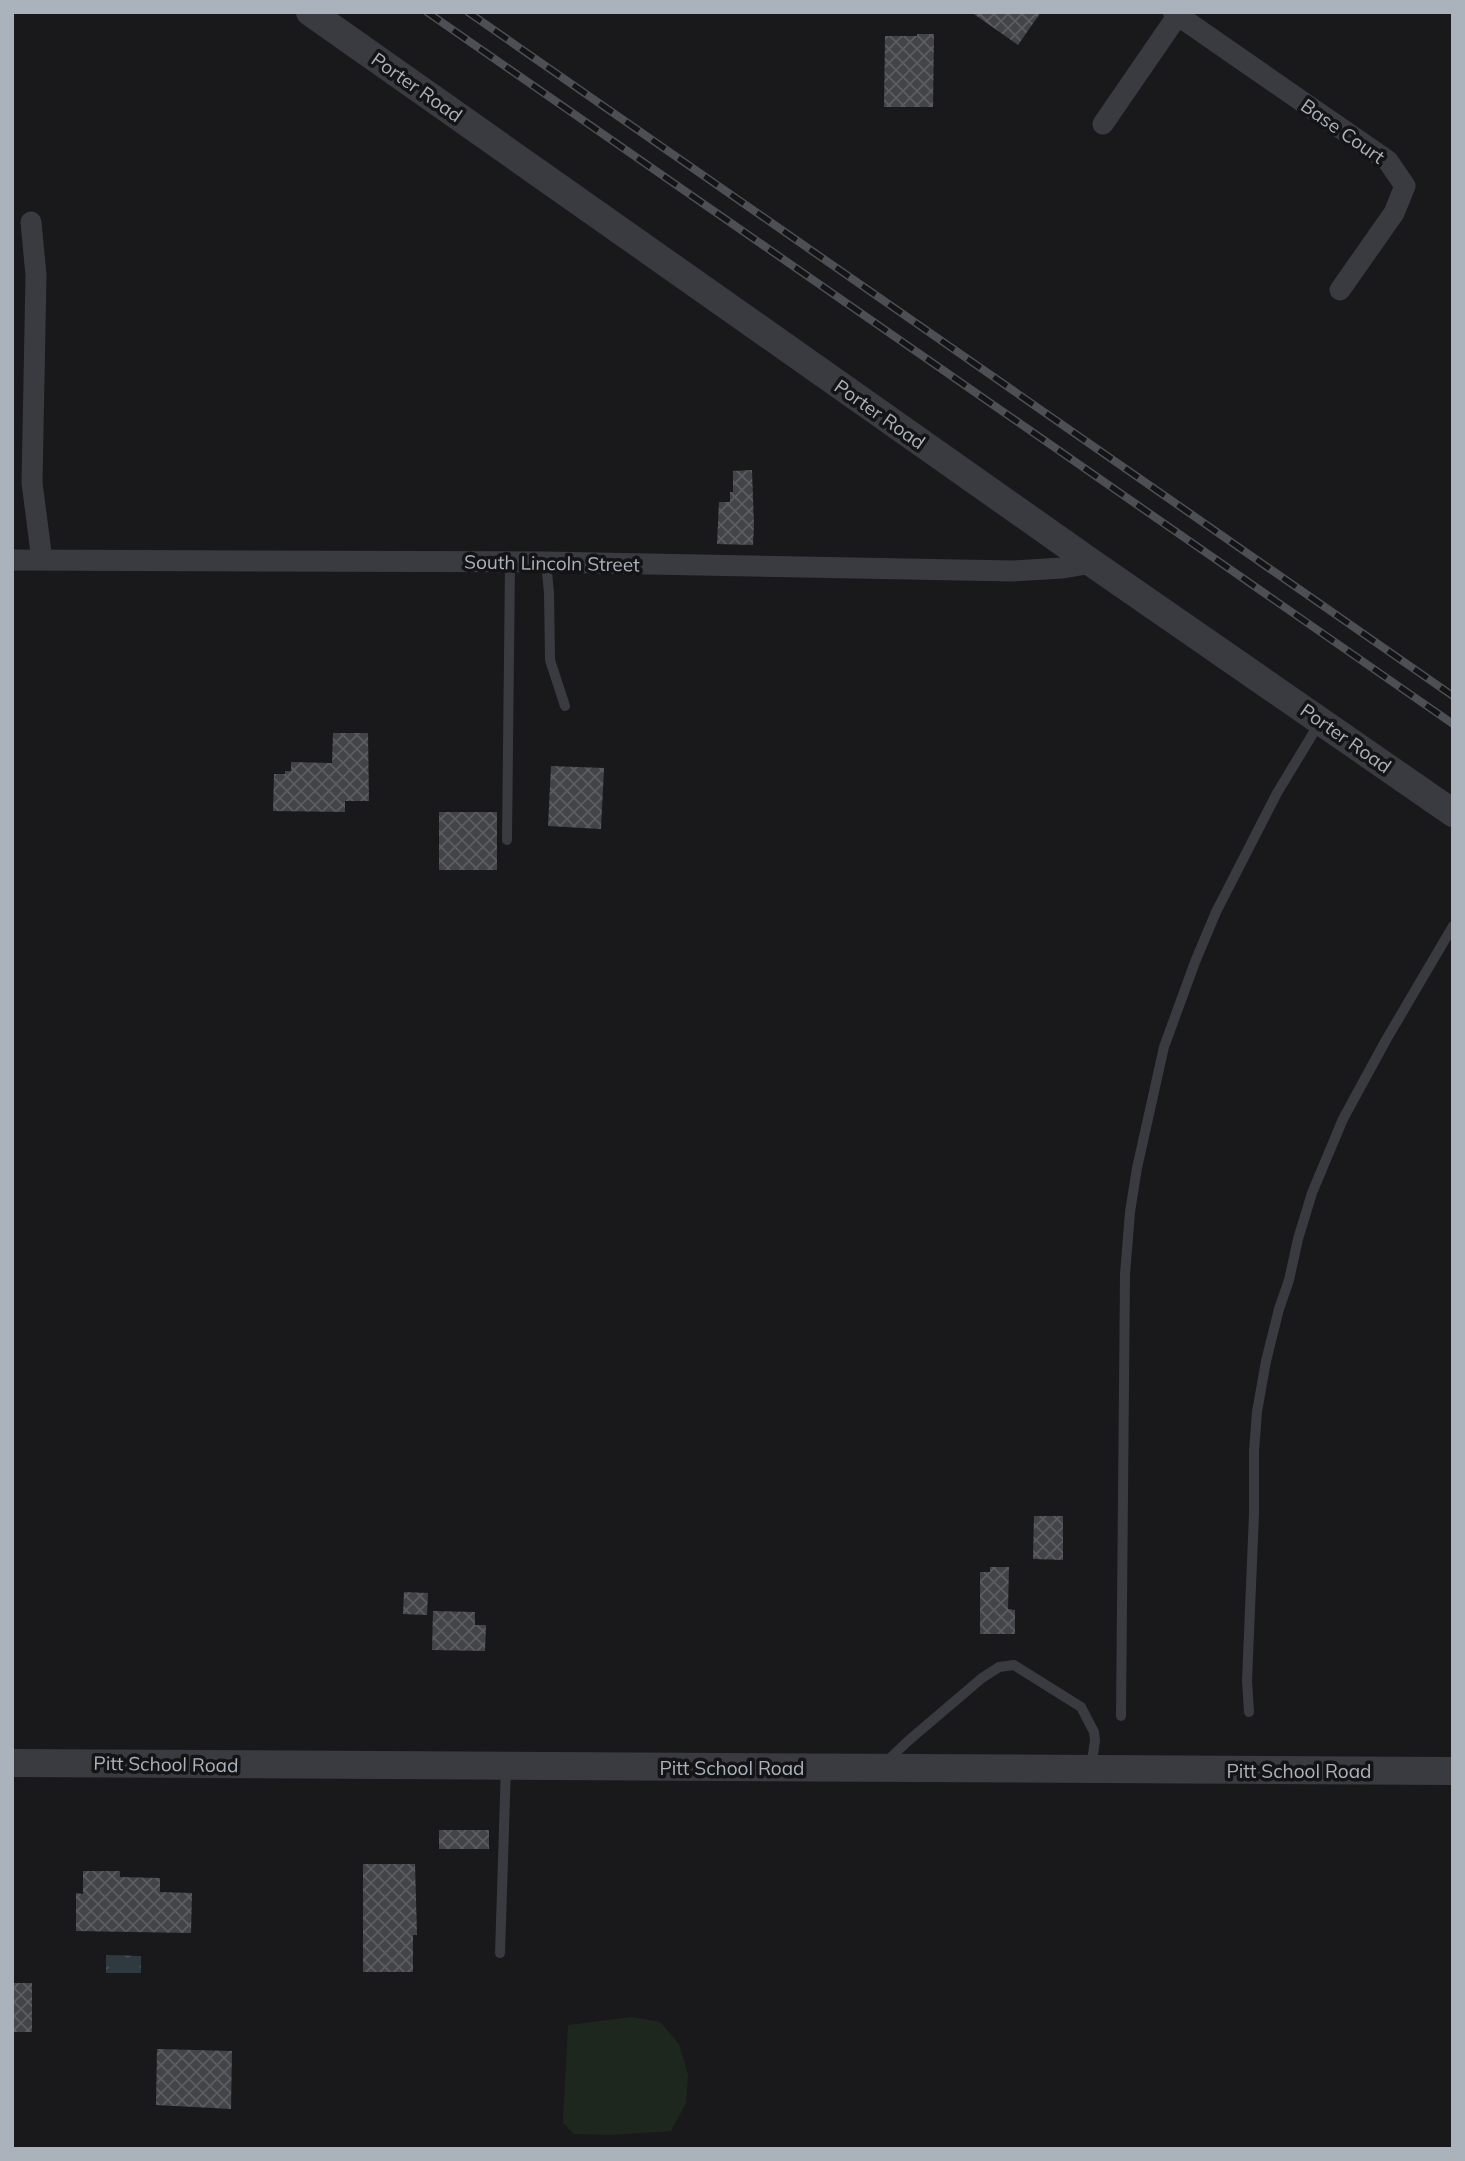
<svg xmlns="http://www.w3.org/2000/svg" width="1465" height="2161" font-family="Mulish,sans-serif">
<style>
.pitch{fill:#1e271e}
.water{fill:url(#water-ripples)}
.building{fill:url(#building-cross-hatch)}
.lines{fill:none;stroke-linecap:round;stroke-linejoin:round}
.service{stroke:#393b40;stroke-width:10}
.minor{stroke:#393b40;stroke-width:21}
.tertiary{stroke:#393b40;stroke-width:28}
.rail-casing{stroke:#4c5055;stroke-width:8}
.rail{stroke:#141416;stroke-width:5;stroke-dasharray:16;stroke-linecap:butt}
.labels{text-anchor:middle;stroke-width:7;stroke-linejoin:round;paint-order:stroke}
.street-label{font-size:19px;fill:#aab2bb;stroke:#141416}
</style>
<defs>
<pattern id="water-ripples" width="26" height="14" patternUnits="userSpaceOnUse" patternTransform="scale(1.75)"><rect width="26" height="14" fill="#2e3a40"/><path d="M2 4q2-2 4 0t4 0M15 11q2-2 4 0t4 0" fill="none" stroke="#4a545a"/></pattern>
<pattern id="building-cross-hatch" width="8" height="8" patternUnits="userSpaceOnUse" patternTransform="scale(1.75)"><rect width="8" height="8" fill="#434448"/><path d="M0 0l8 8M0 8l8-8" fill="none" stroke="#5b5d60"/></pattern>
</defs>
<rect width="100%" height="100%" fill="#19191b"/>
<path class="pitch" d="M 632,2017 L 660,2022 L 679,2044 L 688,2075 L 686,2103 L 671,2131 L 611,2135 L 574,2134 L 563,2123 L 568,2025 Z"/>
<path class="water" d="M 106,1955 L 141,1956 L 141,1973 L 106,1973 Z"/>
<path class="building" d="M 971,12 L 1041,12 L 1018,45 Z
M 917,34 L 934,34 L 933,107 L 884,107 L 885,36 L 917,36 Z
M 752,470 L 754,525 L 753,545 L 717,544 L 719,502 L 730,502 L 730,492 L 733,492 L 733,471 Z
M 333,733 L 368,733 L 369,801 L 345,801 L 345,812 L 273,811 L 274,774 L 285,774 L 285,771 L 291,771 L 291,762 L 332,763 Z
M 551,766 L 604,768 L 601,829 L 548,826 Z
M 439,812 L 497,812 L 497,870 L 439,870 Z
M 1034,1516 L 1063,1516 L 1063,1560 L 1033,1559 Z
M 990,1567 L 1009,1567 L 1008,1609 L 1015,1610 L 1015,1634 L 980,1634 L 980,1572 L 990,1572 Z
M 404,1592 L 428,1593 L 427,1615 L 403,1614 Z
M 433,1611 L 475,1612 L 475,1625 L 486,1625 L 485,1651 L 432,1650 Z
M 439,1830 L 489,1830 L 489,1849 L 439,1849 Z
M 363,1864 L 415,1864 L 417,1935 L 413,1935 L 413,1972 L 363,1972 Z
M 83,1871 L 120,1871 L 120,1877 L 160,1878 L 160,1892 L 192,1893 L 191,1933 L 76,1931 L 76,1893 L 83,1894 Z
M 12,1983 L 32,1983 L 32,2032 L 12,2032 Z
M 157,2049 L 232,2051 L 231,2109 L 156,2105 Z"/>
<g class="lines">
<path class="service" d="M 546,562 L 549,593 L 550,660 L 565,706
M 507,840 L 510,562
M 1249,1712 L 1247,1681 L 1254,1514 L 1254,1451 L 1257,1412 L 1266,1361 L 1279,1309 L 1289,1280 L 1298,1239 L 1312,1193 L 1343,1119 L 1386,1040 L 1453,926
M 1121,1716 L 1125,1274 L 1130,1212 L 1137,1168 L 1164,1047 L 1195,962 L 1216,912 L 1277,793 L 1320,722
M 886,1762 L 908,1741 L 982,1678 L 999,1667 L 1014,1665 L 1081,1707 L 1094,1732 L 1095,1741 L 1091,1767
M 500,1953 L 506,1766"/>
<path class="minor" d="M 1173,12 L 1388,161 L 1405,186 L 1394,213 L 1340,290
M 1103,124 L 1180,12
M 31,222 L 36,275 L 32,483 L 42,560
M 12,560 L 546,562 L 1013,571 L 1063,568 L 1092,563"/>
<path class="tertiary" d="M 310,12 L 1092,563 L 1453,813
M 12,1763 L 1453,1771"/>
<g class="rail-casing">
<path id="rail" d="M 427,12 L 1453,724
M 468,12 L 1453,696"/>
</g>
<use href="#rail" class="rail"/>
</g>
<g class="labels">
<g class="street-label">
<text transform="translate(417 87) rotate(35)" y="7">Porter Road</text>
<text transform="translate(1343 131) rotate(35)" y="7">Base Court</text>
<text transform="translate(880 414) rotate(35)" y="7">Porter Road</text>
<text transform="translate(552 563) rotate(1)" y="7">South Lincoln Street</text>
<text transform="translate(1346 738) rotate(35)" y="7">Porter Road</text>
<text transform="translate(166 1764) rotate(1)" y="7">Pitt School Road</text>
<text x="732" y="1775">Pitt School Road</text>
<text x="1299" y="1778">Pitt School Road</text>
</g>
</g>
<rect width="1465" height="2161" fill="none" stroke="#aab2bb" stroke-width="28"/>
</svg>
